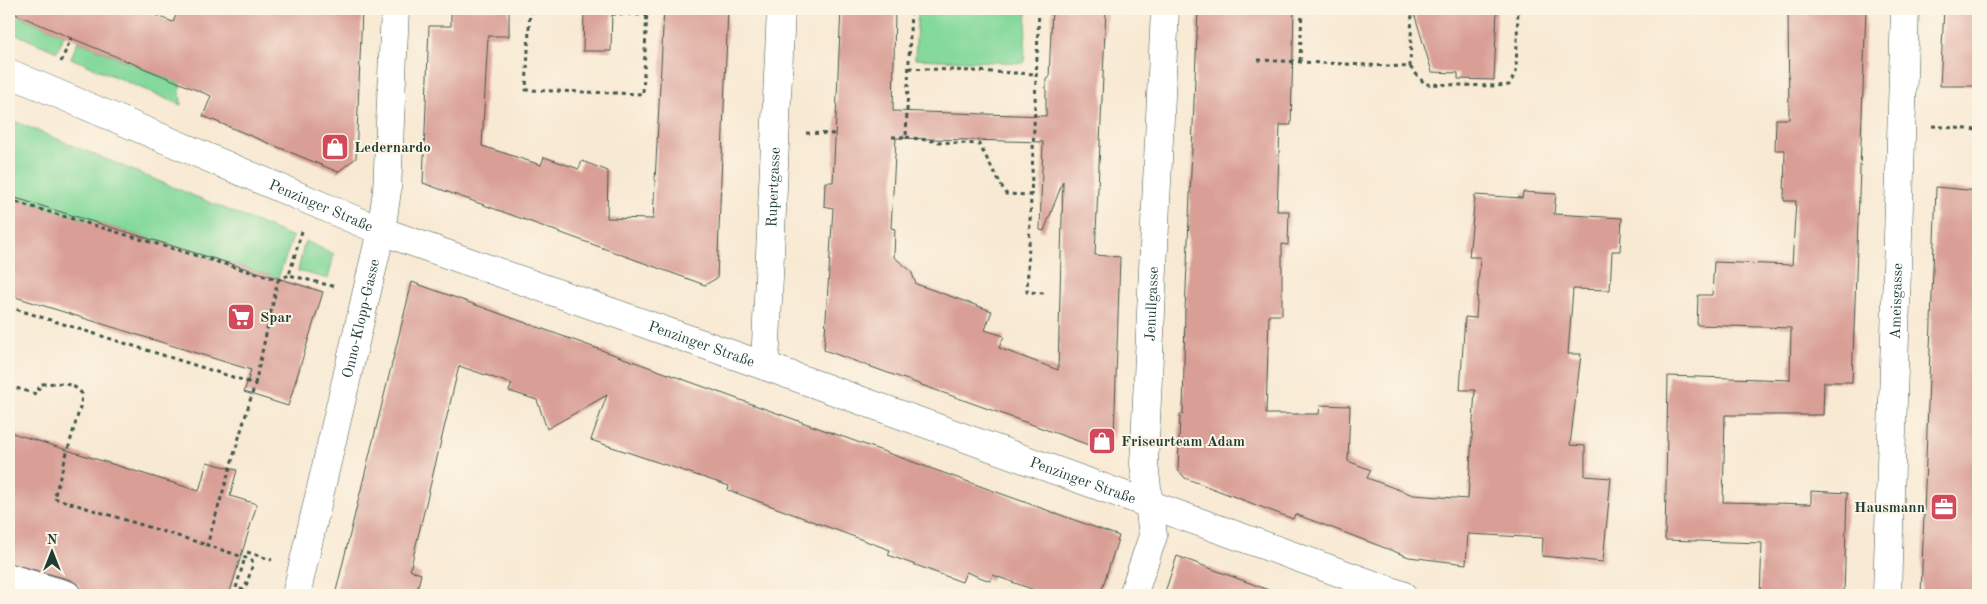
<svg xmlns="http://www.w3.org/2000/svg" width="1987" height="604" font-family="'Old Standard TT',serif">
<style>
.green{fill:#84d99b;stroke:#528b68}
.building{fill:#d99f96;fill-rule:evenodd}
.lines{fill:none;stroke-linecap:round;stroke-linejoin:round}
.minor-casing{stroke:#40574c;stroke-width:29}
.path{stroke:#40574c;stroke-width:3;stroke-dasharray:4 4;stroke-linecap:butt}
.minor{stroke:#fff;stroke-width:28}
.labels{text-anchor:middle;stroke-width:4;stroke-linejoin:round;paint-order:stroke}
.poi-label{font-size:15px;font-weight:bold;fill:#1f3d34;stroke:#fcf5e5;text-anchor:start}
.street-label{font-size:15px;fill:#1f3d34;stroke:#fcf5e5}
</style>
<rect width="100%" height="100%" fill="#fcf5e5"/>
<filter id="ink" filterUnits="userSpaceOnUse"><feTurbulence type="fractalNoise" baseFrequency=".02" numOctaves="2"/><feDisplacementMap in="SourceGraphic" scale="10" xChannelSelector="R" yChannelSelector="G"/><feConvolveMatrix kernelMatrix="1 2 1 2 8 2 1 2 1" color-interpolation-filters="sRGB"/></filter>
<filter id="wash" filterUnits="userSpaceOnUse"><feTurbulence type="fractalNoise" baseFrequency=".0096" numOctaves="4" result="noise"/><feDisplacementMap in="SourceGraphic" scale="20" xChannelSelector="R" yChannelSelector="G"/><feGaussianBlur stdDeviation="1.12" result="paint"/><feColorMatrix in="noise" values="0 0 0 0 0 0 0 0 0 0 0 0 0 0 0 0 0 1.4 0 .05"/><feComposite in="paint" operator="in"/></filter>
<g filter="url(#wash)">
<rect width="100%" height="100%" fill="#f8e9d3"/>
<path class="green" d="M 918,9 L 1027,9 L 1024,63 L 915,59 Z
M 9,11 L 64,35 L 57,52 L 9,31 Z
M 78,41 L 180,84 L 181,105 L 71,58 Z
M 9,119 L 293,237 L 278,278 L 9,196 Z
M 305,241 L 334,254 L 328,279 L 298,271 Z"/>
<g id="blocks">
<path class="building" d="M 9,9 L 139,9 L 173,22 L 179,9 L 343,9 L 362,10 L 356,158 L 338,172 L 203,116 L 211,96 L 64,35 L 9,11 Z
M 451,9 L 509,9 L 509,36 L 488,36 L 482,146 L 541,165 L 544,157 L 579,169 L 582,161 L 608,171 L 607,218 L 653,219 L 664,9 L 728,9 L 717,278 L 705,285 L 423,183 L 429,26 L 451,26 Z
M 584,9 L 612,9 L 611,51 L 583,51 Z
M 841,9 L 895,9 L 893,111 L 1046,116 L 1046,78 L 1049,78 L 1052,9 L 1106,9 L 1095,255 L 1120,257 L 1114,438 L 1100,449 L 824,350 L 833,208 L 824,206 L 825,182 L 833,182 ZM 896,138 L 1043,142 L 1040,230 L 1044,231 L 1063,181 L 1058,370 L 999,348 L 1004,336 L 985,330 L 992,311 L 916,284 L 911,271 L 894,257 L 895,229 L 891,228 Z
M 1198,9 L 1294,9 L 1291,125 L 1280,125 L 1277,211 L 1289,211 L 1288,245 L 1282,244 L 1282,315 L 1269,315 L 1266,414 L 1319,414 L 1320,405 L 1350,406 L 1348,461 L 1371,470 L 1367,478 L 1413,495 L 1468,499 L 1475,390 L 1460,390 L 1465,317 L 1476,318 L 1480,257 L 1469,257 L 1475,195 L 1522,198 L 1523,192 L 1556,194 L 1554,214 L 1622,218 L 1620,251 L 1612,251 L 1610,290 L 1573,289 L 1568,354 L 1581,354 L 1570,445 L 1585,446 L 1585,476 L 1611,478 L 1603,562 L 1542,556 L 1543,538 L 1468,534 L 1466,564 L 1409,557 L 1295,514 L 1293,519 L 1185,478 L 1178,470 L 1180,414 L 1183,414 L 1185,311 Z
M 1424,9 L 1497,9 L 1494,80 L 1458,79 L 1458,73 L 1432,72 L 1414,13 L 1424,13 Z
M 1788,9 L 1866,9 L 1852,382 L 1824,382 L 1823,415 L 1725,415 L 1723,502 L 1811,504 L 1811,491 L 1847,493 L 1844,595 L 1760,595 L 1762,543 L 1665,540 L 1668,376 L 1790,380 L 1791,328 L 1697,325 L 1698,295 L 1712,295 L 1714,262 L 1792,265 L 1796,201 L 1784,201 L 1785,150 L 1775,150 L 1776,119 L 1789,119 Z
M 1944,9 L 1978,9 L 1978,66 L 1976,66 L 1975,86 L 1940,86 Z
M 1936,187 L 1978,191 L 1978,595 L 1921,595 Z
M 9,196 L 323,292 L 288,406 L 244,392 L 251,370 L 9,295 Z
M 412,282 L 1119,536 L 1100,595 L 1048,595 L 993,575 L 990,581 L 966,572 L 962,582 L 888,555 L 890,550 L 728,490 L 729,486 L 591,440 L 607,395 L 547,429 L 537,400 L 509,391 L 512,384 L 459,366 L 410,570 L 421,574 L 416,595 L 335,595 Z
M 9,432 L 199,491 L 207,462 L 237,470 L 230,496 L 257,504 L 229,595 L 82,595 L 79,585 L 71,580 L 9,563 Z
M 1177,556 L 1274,592 L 1274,595 L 1164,595 Z"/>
</g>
</g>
<g filter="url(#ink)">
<use href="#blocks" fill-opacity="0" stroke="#40574c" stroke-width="1"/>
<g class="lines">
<g class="minor-casing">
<g id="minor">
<path id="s1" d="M 9,73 L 381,231 L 765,366 L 1402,595"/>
<path id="s2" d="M 765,366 L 781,9"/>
<path d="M 9,578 L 67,595"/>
<path id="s3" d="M 296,595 L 381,231 L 387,191 L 395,9"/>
<path id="s4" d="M 1133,595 L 1153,536 L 1144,464 L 1165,9"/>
<path id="s5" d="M 1887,595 L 1905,9"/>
</g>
</g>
<path class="path" d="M 530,9 L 526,90 L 643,94 L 647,9
M 1039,9 L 1027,292 L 1046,293
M 530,12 L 584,13
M 612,14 L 647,15
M 1258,60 L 1410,67 L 1412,9
M 1300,61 L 1302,9
M 61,62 L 71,38
M 1410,67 L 1425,84 L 1495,86 L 1509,85 L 1516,72 L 1518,9
M 909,68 L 1036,74
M 1932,126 L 1978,130
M 806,133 L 835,134
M 892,137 L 906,137 L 911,9
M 906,137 L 940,142 L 979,144 L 1006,194 L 1031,195
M 9,200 L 278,280 L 289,275
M 302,231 L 289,275 L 336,287
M 9,307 L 255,384 L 207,545 L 252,560 L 253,564 L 243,595
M 255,384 L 278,280
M 9,386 L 36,394 L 41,384 C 56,383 73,381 82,394 L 81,404 L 54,498 L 207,545
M 247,552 L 272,560
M 244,561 L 236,588 L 244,590"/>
<use href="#minor" class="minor"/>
</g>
</g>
<defs>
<g id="shop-square" transform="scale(1.4375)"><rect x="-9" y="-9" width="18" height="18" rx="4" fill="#d1495b" stroke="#fcf5e5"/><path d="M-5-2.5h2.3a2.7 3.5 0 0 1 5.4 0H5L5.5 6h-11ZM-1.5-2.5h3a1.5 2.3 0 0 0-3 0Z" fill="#fff"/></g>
<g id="supermarket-square" transform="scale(1.4375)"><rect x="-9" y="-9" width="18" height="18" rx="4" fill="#d1495b" stroke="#fcf5e5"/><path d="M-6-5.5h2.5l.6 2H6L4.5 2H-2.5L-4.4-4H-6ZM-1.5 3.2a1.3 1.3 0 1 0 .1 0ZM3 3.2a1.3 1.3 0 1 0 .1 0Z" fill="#fff"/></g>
<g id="office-square" transform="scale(1.4375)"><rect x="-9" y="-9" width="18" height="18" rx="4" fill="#d1495b" stroke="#fcf5e5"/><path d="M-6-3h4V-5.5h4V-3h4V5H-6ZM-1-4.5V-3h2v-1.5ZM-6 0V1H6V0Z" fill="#fff"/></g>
</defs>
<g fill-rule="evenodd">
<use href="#shop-square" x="335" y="147"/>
<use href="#supermarket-square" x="241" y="317"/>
<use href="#shop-square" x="1102" y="441"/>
<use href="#office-square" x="1944" y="507"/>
</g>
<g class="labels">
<g class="poi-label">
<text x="354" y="152">Ledernardo</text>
<text x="260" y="322">Spar</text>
<text x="1121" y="446">Friseurteam Adam</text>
<text x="1925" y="512" text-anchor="end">Hausmann</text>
</g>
<g class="street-label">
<text dy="5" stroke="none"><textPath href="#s2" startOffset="179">Rupertgasse</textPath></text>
<text dy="5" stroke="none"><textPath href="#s1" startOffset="339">Penzinger Straße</textPath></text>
<text dy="5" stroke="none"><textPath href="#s5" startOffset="294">Ameisgasse</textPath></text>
<text dy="5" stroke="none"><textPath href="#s4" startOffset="295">Jenullgasse</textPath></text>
<text dy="5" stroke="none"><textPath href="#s3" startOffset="284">Onno-Klopp-Gasse</textPath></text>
<text dy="5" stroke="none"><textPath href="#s1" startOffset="744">Penzinger Straße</textPath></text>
<text dy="5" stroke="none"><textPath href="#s1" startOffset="1149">Penzinger Straße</textPath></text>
</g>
</g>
<rect width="1987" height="604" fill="none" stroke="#fcf5e5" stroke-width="30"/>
<g transform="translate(52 552)" stroke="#fcf5e5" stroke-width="4" paint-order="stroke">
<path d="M0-4L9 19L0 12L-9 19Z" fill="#1f3d34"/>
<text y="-8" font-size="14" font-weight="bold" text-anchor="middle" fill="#1f3d34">N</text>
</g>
</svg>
